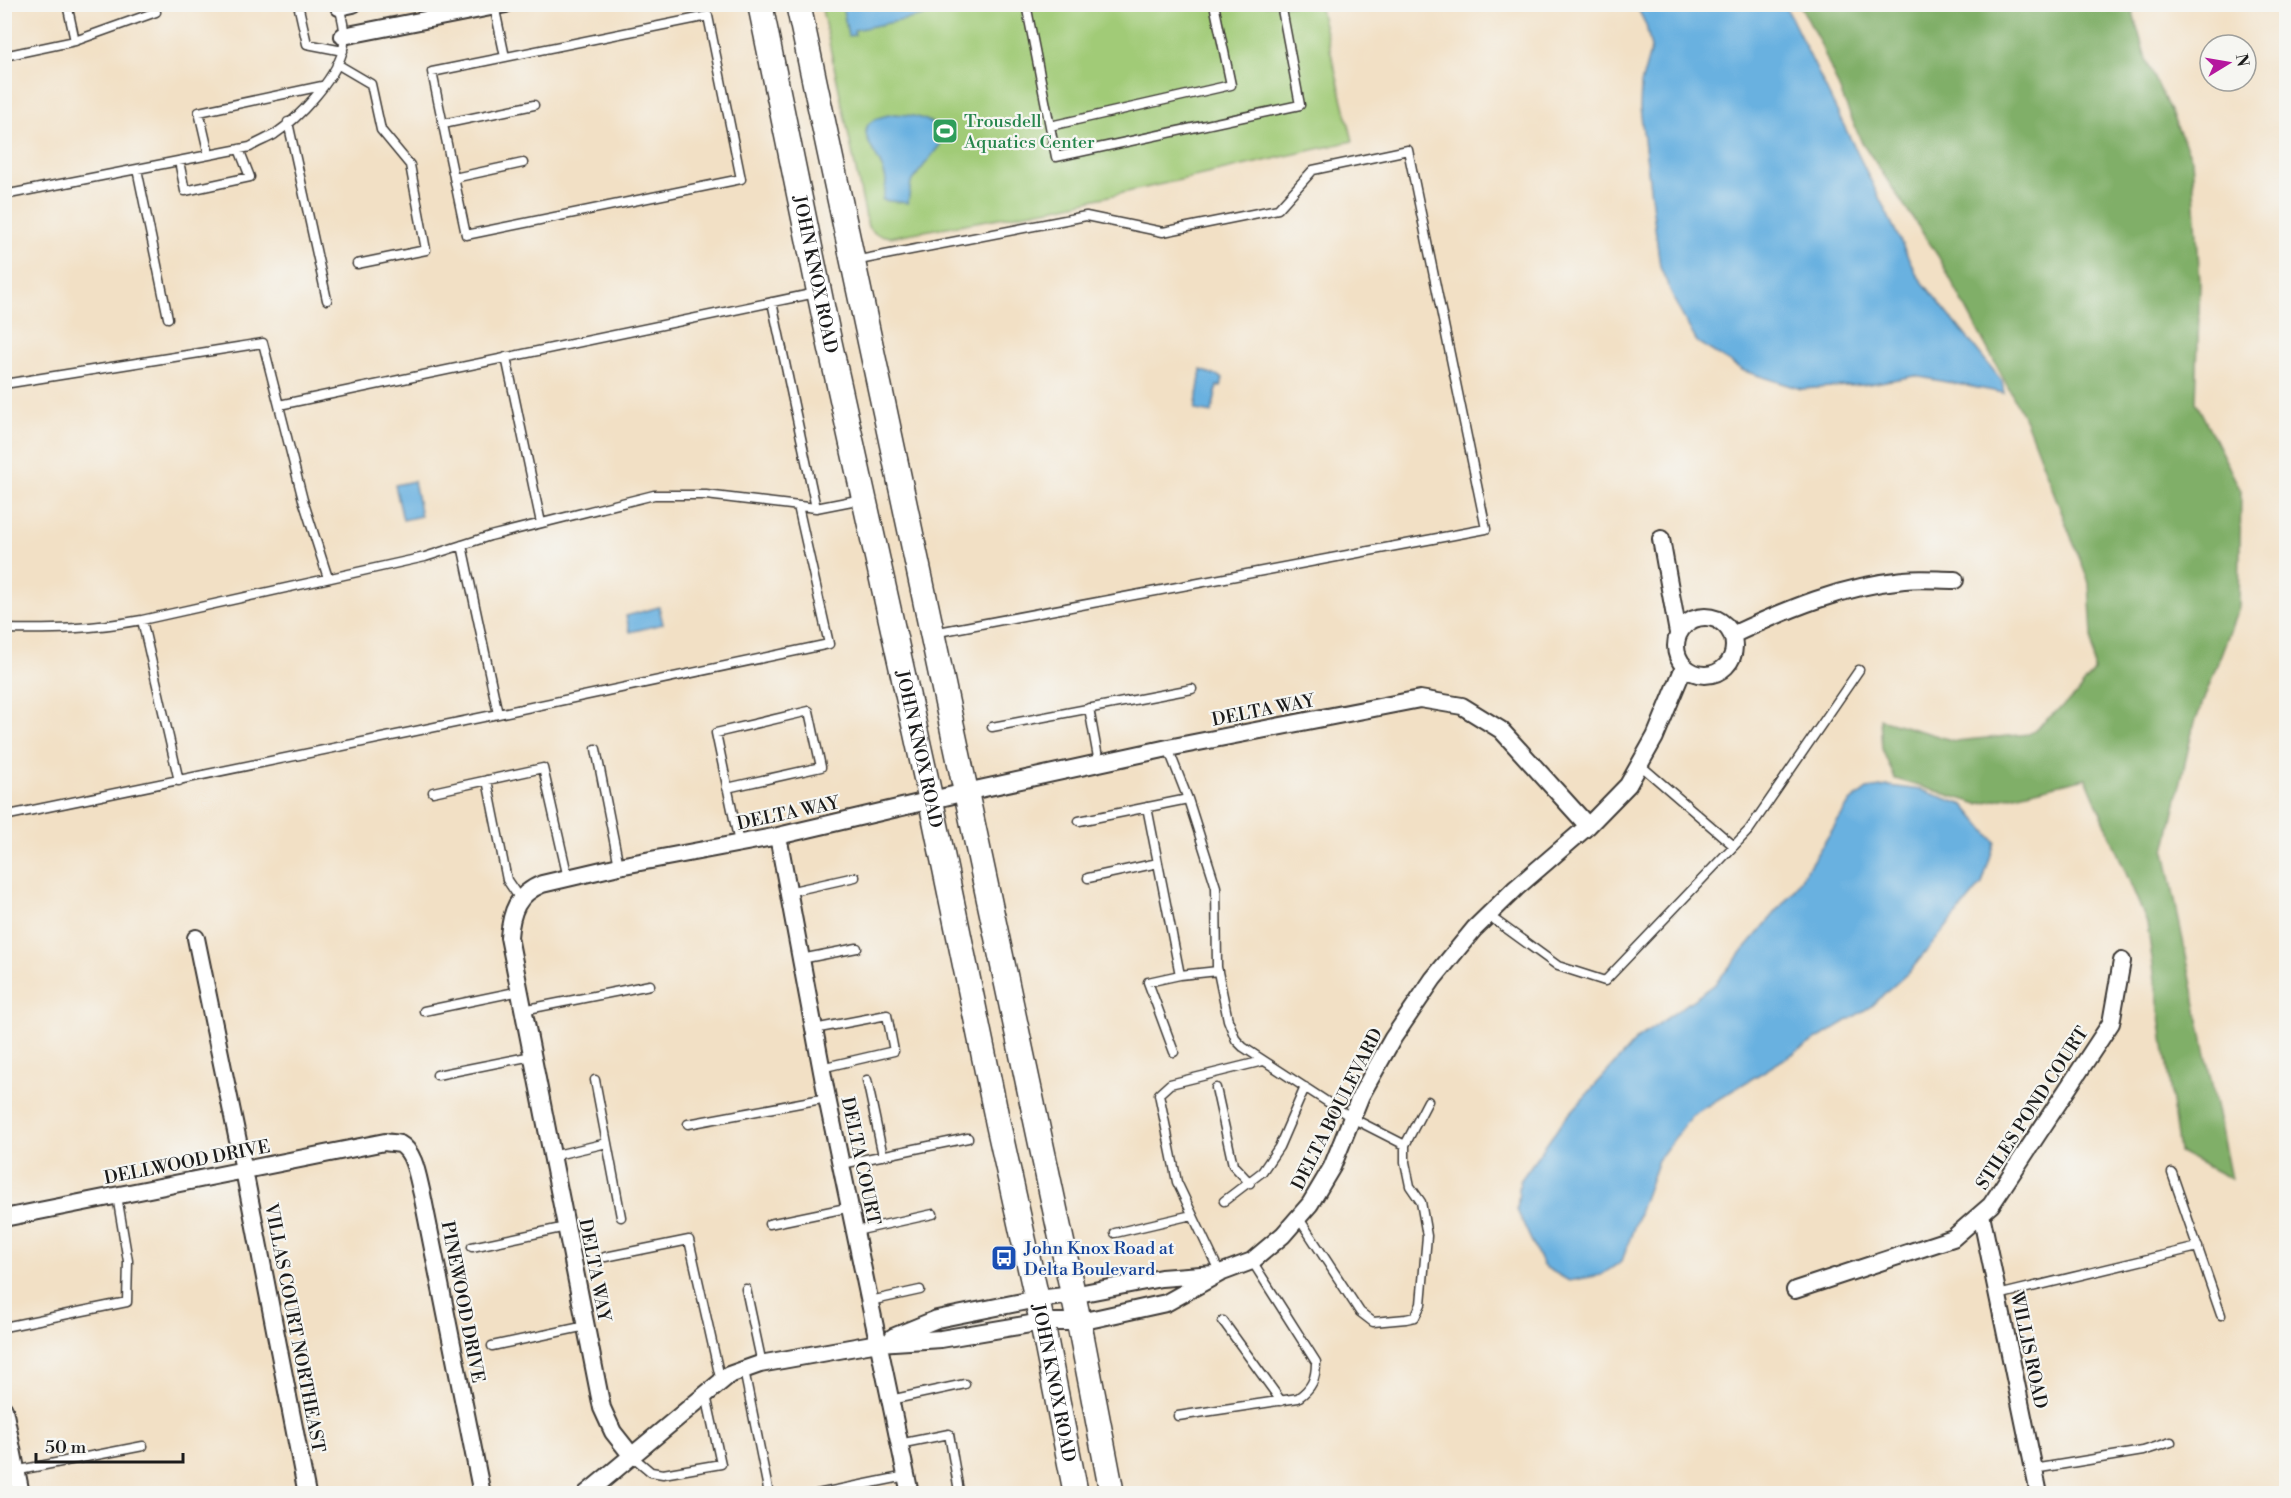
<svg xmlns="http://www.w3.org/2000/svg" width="2291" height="1498" font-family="'Libre Bodoni',serif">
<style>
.green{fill:#a1cb77;stroke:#5e744a;stroke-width:1.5}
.forest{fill:#80af68;stroke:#4e6642;stroke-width:1.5}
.water{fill:#69b1e0;stroke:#42667e;stroke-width:1.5}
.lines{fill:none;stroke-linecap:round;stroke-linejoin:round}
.lane-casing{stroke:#3c3935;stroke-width:11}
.street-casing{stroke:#3c3935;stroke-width:20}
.secondary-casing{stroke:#3c3935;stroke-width:27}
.lane{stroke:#fff;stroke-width:8}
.street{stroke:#fff;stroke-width:16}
.secondary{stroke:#fff;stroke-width:24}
.labels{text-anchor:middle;stroke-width:4.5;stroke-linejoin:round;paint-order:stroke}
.leisure-label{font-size:18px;fill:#27864d;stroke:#f6f6f2;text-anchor:start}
.street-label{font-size:18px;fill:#1c1c1c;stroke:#f6f6f2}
.transit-label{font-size:18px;fill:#164399;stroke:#f6f6f2;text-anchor:start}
</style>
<rect width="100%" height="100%" fill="#f6f6f2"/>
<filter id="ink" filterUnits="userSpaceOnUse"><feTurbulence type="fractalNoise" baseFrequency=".0167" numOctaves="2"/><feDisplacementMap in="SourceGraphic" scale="12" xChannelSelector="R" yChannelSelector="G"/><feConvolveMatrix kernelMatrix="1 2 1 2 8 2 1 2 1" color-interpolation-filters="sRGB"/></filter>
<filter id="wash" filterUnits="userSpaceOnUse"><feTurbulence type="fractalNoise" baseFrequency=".008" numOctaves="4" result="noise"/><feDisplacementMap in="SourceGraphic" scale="24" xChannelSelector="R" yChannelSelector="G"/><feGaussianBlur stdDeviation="1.35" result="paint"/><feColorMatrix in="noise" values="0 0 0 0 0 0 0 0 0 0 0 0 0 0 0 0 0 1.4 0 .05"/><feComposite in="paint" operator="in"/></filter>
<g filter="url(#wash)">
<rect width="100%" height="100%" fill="#f2e0c5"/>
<path class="green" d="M 821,5 L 1319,5 L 1353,141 L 1056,208 L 890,237 L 876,234 L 868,227 Z"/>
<path class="forest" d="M 1800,5 L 2131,5 L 2146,59 L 2192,159 L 2200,282 L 2196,402 L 2241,491 L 2239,607 L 2193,728 L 2165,851 L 2231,1179 L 2179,1152 L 2147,923 L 2086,778 L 1978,804 L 1895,779 L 1882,749 L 1880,719 L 1955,741 L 2029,734 L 2075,696 L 2094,671 L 2089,583 L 2026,421 L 1938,256 L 1861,141 L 1820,43 Z"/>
<path class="water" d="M 842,5 L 842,4 L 977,5 L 854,30 L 855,35 L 848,36 Z
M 1636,5 L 1785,5 L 1917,275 L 2002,381 L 2004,393 L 1915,376 L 1863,385 L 1801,389 L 1744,371 L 1697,342 L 1678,308 L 1660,267 L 1640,108 L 1641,84 L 1651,48 L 1646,25 Z
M 895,114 C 914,115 933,118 943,135 L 940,145 L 911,182 L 908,203 L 882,200 C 884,194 886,187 886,181 C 885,155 836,122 895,114 Z
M 1201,370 L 1223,378 L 1221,387 L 1217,386 L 1212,413 L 1195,410 Z
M 414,481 L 421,516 L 403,520 L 395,485 Z
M 659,607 L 663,624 L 630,632 L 626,616 Z
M 1888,786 L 1921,790 L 1964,805 L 1995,842 L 1982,884 L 1910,971 L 1870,1007 L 1692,1115 L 1658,1160 L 1622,1261 L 1601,1275 L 1569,1281 L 1543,1266 L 1517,1210 L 1520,1181 L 1563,1121 L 1637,1039 L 1714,985 L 1792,893 L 1850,802 L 1867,789 Z"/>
</g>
<g filter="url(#ink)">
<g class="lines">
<g class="lane-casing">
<path id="lane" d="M 67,4 L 75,41
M 298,4 L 307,44 L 343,51
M 1026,4 L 1056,157 L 1300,105 L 1281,4
M 494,5 L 505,57
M 708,16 L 741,179 L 466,235 L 432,72 Z
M 4,56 L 75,41 L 156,12
M 337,64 L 371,84 L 381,130 L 410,165 L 426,250 L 357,264
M 288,122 L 327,300
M 443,124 L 534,105
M 1050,126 L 1231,85 L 1214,4
M 209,155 L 199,112 L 322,86
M 179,161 L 185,191 L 250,177 L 239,149
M 137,169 L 168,318
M 454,178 L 523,163
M 4,195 L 250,147 C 258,142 267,139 275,134 C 299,118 334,80 342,53 C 347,39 343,20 339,7
M 854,261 L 1086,216 L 1163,232 L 1278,209 L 1313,170 L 1408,150 L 1486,529 L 933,633
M 772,302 L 816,508
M 506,357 L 541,523
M 4,384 L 263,343 L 303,500 L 328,578
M 279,405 L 816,293
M 462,545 L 498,714 L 829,644 L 798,506
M 142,620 L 179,781
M 4,629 C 55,630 92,629 142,620 L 425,557 L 490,536 L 654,495 L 706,495 L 816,508 L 862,499
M 1089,708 L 1099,763
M 992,727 L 1192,689
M 1168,748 L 1188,799 L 1216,887 L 1217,967 L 1228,1020 L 1236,1040 L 1243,1047 L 1352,1118 L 1405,1145
M 596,749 L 619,866
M 1639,764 L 1734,846
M 487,780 L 507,880 L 520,899
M 727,788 L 821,767 L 809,711 L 716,733 L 739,843
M 433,792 L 543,768 L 568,878
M 1147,807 L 1180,975
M 4,816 L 498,714
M 1079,821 L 1188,799
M 1088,878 L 1158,863
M 788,892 L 855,877
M 1488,915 L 1558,966 L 1605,981 L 1749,830 L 1859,670
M 801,959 L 857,948
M 523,1010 L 650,985
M 424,1011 L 520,991
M 814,1029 L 887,1015 L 894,1051 L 821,1068
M 1174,1052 L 1148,982 L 1180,975 L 1218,971
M 437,1075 L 532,1056
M 595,1080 L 621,1217
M 867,1080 L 883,1156
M 1216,1088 L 1233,1165 L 1250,1183
M 688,1124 L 827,1098
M 552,1156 L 607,1143
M 842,1164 L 968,1138
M 2172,1173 L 2221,1315
M 1224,1201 L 1262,1172 L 1279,1147 L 1305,1087
M 1298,1217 L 1360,1312 L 1373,1322 L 1406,1319 L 1415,1317 L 1421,1304 L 1427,1236 L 1421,1202 L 1410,1186 L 1405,1162 L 1405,1145 L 1428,1101
M 769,1224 L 851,1207
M 856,1231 L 933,1214
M 1115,1233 L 1192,1215
M 472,1247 L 566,1227
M 605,1257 L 689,1240 L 721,1382
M 1220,1273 L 1177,1182 L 1159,1094 L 1170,1084 L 1263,1061
M 746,1289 L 762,1364
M 1998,1295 L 2198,1247
M 870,1301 L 920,1290
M 1223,1321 L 1281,1401
M 4,1327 L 127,1302 L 128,1261 L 117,1196
M 492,1346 L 586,1326
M 744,1370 L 769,1494
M 890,1400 L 965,1384
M 1178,1416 L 1298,1398 C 1312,1388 1316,1379 1316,1362 L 1252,1261
M 899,1444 L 949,1434 L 959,1491
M 632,1456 L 651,1472 L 663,1474 L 721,1464 L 706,1395
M 2034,1469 L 2143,1451 L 2171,1442
M 4,1473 L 143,1446
M 817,1494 L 906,1476"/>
</g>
<g class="street-casing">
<path id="street" d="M 339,7 L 353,4
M 343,36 L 506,4
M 1661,539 L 1678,633
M1676 646a29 29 0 1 1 58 0a29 29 0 1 1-58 0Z
M 1732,635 C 1788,609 1842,586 1904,580 C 1920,578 1938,580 1955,580
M 778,836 L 827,1098 L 910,1494
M 196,938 L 244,1170 L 307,1494
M 1981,1214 L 2039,1494
M 4,1218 L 385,1142 C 389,1143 395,1143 400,1144 C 415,1152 418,1179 422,1194 L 482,1494
M 1795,1290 L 1953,1238 L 1991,1205 L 2111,1023 L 2122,961
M 893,1337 L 937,1319 L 1037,1299 L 1073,1295 L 1161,1278 L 1214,1274
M 4,1409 L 21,1494
M 632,1456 L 613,1432 L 602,1408 L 509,937 C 511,912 517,894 542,884 L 619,866 L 778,836 L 966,792 L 1168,748 L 1420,699 L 1462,706 L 1501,730 L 1588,826
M 586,1494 L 729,1375 L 760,1364 L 878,1343 L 941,1339 L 1042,1322 L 1079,1322 L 1098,1318 L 1166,1303 L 1220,1273 L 1252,1261 L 1283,1235 L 1310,1204 L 1332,1167 L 1361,1095 L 1393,1038 L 1433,979 L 1474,929 L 1516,888 L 1588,826 L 1628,785 L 1655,737 L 1684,667"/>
</g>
<g class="secondary-casing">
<g id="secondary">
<path id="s1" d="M 760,4 L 829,340 L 931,801 L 998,1124 L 1042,1322 L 1076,1494"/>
<path d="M 798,4 L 1079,1322 L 1112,1494"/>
</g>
</g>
<use href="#lane" class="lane"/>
<use href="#street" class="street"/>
<use href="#secondary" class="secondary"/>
</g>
</g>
<defs>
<g id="stadium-square" transform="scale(1.35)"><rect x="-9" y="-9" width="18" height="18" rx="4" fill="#2e9e5b" stroke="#f6f6f2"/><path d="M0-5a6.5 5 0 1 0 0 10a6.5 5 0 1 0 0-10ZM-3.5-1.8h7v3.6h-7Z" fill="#fff"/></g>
<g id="bus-square" transform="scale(1.35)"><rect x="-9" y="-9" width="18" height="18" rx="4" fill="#1a4fb4" stroke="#f6f6f2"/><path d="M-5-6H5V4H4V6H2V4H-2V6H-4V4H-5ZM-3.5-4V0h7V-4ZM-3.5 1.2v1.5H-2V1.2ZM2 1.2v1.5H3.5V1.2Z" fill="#fff"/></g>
</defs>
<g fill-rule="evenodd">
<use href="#stadium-square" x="945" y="131"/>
<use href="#bus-square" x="1004" y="1258"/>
</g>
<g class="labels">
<g class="leisure-label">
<text x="964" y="127">Trousdell<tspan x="964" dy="21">Aquatics Center</tspan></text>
</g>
<g class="street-label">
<text dy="6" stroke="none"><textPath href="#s1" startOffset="276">JOHN KNOX ROAD</textPath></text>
<text transform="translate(1263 710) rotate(-11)" y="6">DELTA WAY</text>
<text dy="6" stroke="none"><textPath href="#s1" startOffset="762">JOHN KNOX ROAD</textPath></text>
<text transform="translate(788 813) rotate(-12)" y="6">DELTA WAY</text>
<text transform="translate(2032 1108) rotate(-57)" y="6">STILES POND COURT</text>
<text transform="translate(1337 1109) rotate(-63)" y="6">DELTA BOULEVARD</text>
<text transform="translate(861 1161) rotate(78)" y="6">DELTA COURT</text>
<text transform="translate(187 1162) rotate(-11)" y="6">DELLWOOD DRIVE</text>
<text transform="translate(595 1270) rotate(79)" y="6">DELTA WAY</text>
<text transform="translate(463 1302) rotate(79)" y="6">PINEWOOD DRIVE</text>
<text transform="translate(295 1328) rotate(79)" y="6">VILLAS COURT NORTHEAST</text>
<text transform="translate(2029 1350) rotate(78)" y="6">WILLIS ROAD</text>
<text dy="6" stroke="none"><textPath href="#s1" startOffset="1410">JOHN KNOX ROAD</textPath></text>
</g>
<g class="transit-label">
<text x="1024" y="1254">John Knox Road at<tspan x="1024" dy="21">Delta Boulevard</tspan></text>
</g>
</g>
<rect width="2291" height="1498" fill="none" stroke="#f6f6f2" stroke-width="24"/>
<g transform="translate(2228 63) rotate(79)"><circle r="28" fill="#f6f6f2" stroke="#9f9f9c" stroke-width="1.5"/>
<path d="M0-4.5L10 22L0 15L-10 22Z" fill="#b5179e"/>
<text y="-9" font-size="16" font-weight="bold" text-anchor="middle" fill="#1c1c1c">N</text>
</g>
<path d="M36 1453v9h147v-9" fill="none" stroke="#1c1c1c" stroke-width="3"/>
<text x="45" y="1453" font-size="18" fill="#1c1c1c" stroke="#f6f6f2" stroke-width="4.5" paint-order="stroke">50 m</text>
</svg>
